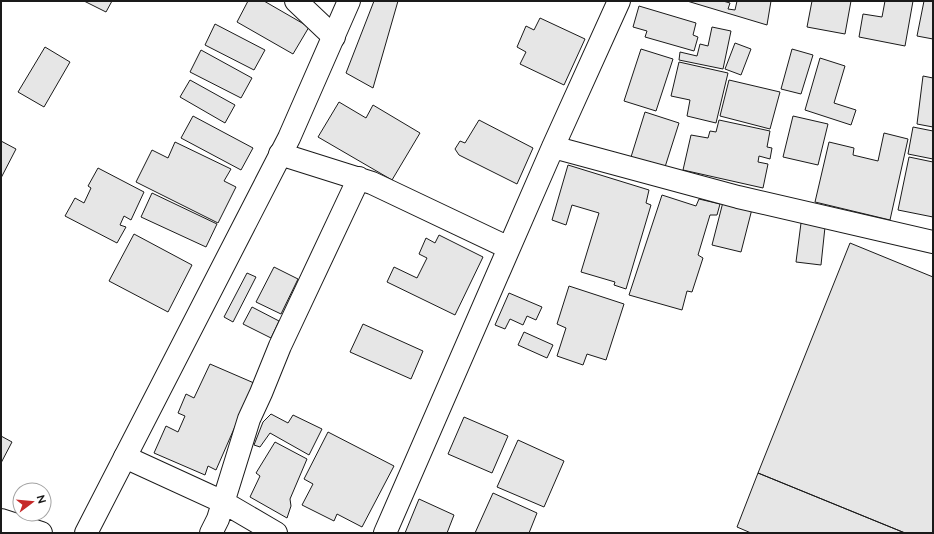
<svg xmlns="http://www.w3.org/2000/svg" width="934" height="534" font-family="Raleway,sans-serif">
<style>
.building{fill:#e6e6e6;stroke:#1a1a1a}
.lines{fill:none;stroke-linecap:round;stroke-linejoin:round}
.street-casing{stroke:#1a1a1a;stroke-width:24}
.secondary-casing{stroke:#1a1a1a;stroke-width:24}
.street{stroke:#fff;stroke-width:22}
.secondary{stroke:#fff;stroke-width:22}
</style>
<rect width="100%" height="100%" fill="#fff"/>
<path class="building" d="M 84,1 L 112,1 L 106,12 Z
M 248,1 L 264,1 L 309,27 L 293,54 L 237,22 Z
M 374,1 L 398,1 L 373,88 L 346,73 Z
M 687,1 L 723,1 L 730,3 L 728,9 L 735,10 L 737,1 L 771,1 L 767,25 Z
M 812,1 L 851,1 L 845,34 L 807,27 Z
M 885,1 L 913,1 L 905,46 L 859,37 L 863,14 L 882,17 Z
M 924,1 L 933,1 L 933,39 L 917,36 Z
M 639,6 L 696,23 L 693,35 L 698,37 L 694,51 L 645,37 L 647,31 L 633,27 Z
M 540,18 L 585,39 L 564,85 L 520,64 L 526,52 L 517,47 L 526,26 L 534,30 Z
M 215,24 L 265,50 L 254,70 L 205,45 Z
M 712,27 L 731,31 L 723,69 L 679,60 L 680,52 L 697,56 L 700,44 L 708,46 Z
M 735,43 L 751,49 L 741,75 L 725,69 Z
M 45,47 L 70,62 L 44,107 L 18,92 Z
M 641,49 L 673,59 L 656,111 L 624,101 Z
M 792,49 L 813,55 L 801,94 L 781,89 Z
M 201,50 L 252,78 L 241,98 L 190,72 Z
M 820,58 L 845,66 L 834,103 L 856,110 L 851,125 L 805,110 Z
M 679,62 L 728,73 L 716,123 L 687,116 L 690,100 L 671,96 Z
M 923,76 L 933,78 L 933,127 L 917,124 Z
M 190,80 L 235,105 L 225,123 L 180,97 Z
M 729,80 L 780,92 L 770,129 L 720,116 Z
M 339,102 L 366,118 L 373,105 L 420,133 L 392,180 L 318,137 Z
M 645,112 L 679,123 L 665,167 L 631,157 Z
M 193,116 L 253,148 L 241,170 L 181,138 Z
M 793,116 L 828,124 L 818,165 L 783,157 Z
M 479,120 L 533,148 L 517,184 L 459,155 L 455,149 L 460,141 L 465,143 Z
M 719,120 L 770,131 L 767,147 L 772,148 L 770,159 L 759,156 L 758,162 L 768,164 L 763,188 L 683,170 L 691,135 L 708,138 L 710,131 L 716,132 Z
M 913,127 L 933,131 L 933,159 L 908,154 Z
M 884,133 L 908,139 L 890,220 L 815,202 L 829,142 L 854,148 L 853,155 L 878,161 Z
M 1,141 L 16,149 L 1,178 Z
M 175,142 L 231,169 L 224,181 L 236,187 L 218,223 L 136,182 L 152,150 L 168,158 Z
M 909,157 L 933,162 L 933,217 L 898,210 Z
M 568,165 L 649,190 L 646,203 L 651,205 L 626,289 L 614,285 L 615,282 L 581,272 L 599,213 L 572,205 L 566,225 L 552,220 Z
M 98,168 L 144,192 L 131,220 L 124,216 L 120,225 L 126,227 L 117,243 L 65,216 L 75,198 L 84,203 L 91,188 L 88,186 Z
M 152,193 L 217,224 L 206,247 L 141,217 Z
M 662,195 L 696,206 L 699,199 L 720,204 L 717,215 L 710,215 L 698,255 L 703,258 L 692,292 L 687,291 L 682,310 L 629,295 Z
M 723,202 L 752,209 L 741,252 L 712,245 Z
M 801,223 L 825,227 L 821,265 L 796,262 Z
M 134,234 L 192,265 L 168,312 L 109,281 Z
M 439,235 L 483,257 L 455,315 L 387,282 L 394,267 L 417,278 L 427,258 L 419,254 L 426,238 L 435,243 Z
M 850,243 L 933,277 L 933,533 L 905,533 L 758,473 Z
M 274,267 L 298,279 L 281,314 L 256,302 Z
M 247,273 L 256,277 L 233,322 L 224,317 Z
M 569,286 L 624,304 L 606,360 L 587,354 L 583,365 L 557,356 L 566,328 L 557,324 Z
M 509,293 L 542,307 L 536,320 L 527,316 L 523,325 L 510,319 L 505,329 L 495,325 Z
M 252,307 L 279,321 L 271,338 L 243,324 Z
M 363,324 L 423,351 L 411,379 L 350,352 Z
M 524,332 L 553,345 L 547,358 L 518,345 Z
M 210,364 L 254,383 L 216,470 L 208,466 L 205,475 L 154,453 L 166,426 L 178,432 L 185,416 L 178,413 L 186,394 L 194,398 Z
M 271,414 L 288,423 L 293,415 L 322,429 L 309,455 L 270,433 L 260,447 L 254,445 L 263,422 Z
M 464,417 L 508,436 L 492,473 L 448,454 Z
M 328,432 L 394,466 L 362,527 L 337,514 L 334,521 L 302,505 L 313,484 L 304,479 Z
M 1,436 L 12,442 L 1,463 Z
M 518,440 L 564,461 L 544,507 L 497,487 Z
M 275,442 L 307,459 L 290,499 L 291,506 L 287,518 L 250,497 L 260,476 L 256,473 Z
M 758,473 L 905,533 L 751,533 L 737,527 Z
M 493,493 L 537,513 L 529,533 L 475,533 Z
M 419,499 L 454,515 L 447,533 L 405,533 Z"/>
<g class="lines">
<g class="street-casing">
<path id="street" d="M 296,1 L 334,37
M 553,147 L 738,197 L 933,242
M 280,154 L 372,183 L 509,248
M 125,457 L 223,502 L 276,533
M 1,520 L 41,533
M 211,533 L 218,519 L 249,419 L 261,393 L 280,346 L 359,178
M 385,533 L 553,147 L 619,1"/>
</g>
<g class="secondary-casing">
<path id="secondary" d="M 86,533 L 289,138 L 349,1"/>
</g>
<use href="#street" class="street"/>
<use href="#secondary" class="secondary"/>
</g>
<rect width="934" height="534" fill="none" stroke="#1a1a1a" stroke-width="4"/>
<g transform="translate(32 502) rotate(74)"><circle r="19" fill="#ffffff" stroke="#a3a3a3"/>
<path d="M0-3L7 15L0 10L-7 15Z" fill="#c62828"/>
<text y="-6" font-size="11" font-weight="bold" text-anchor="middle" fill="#1a1a1a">N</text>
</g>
</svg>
